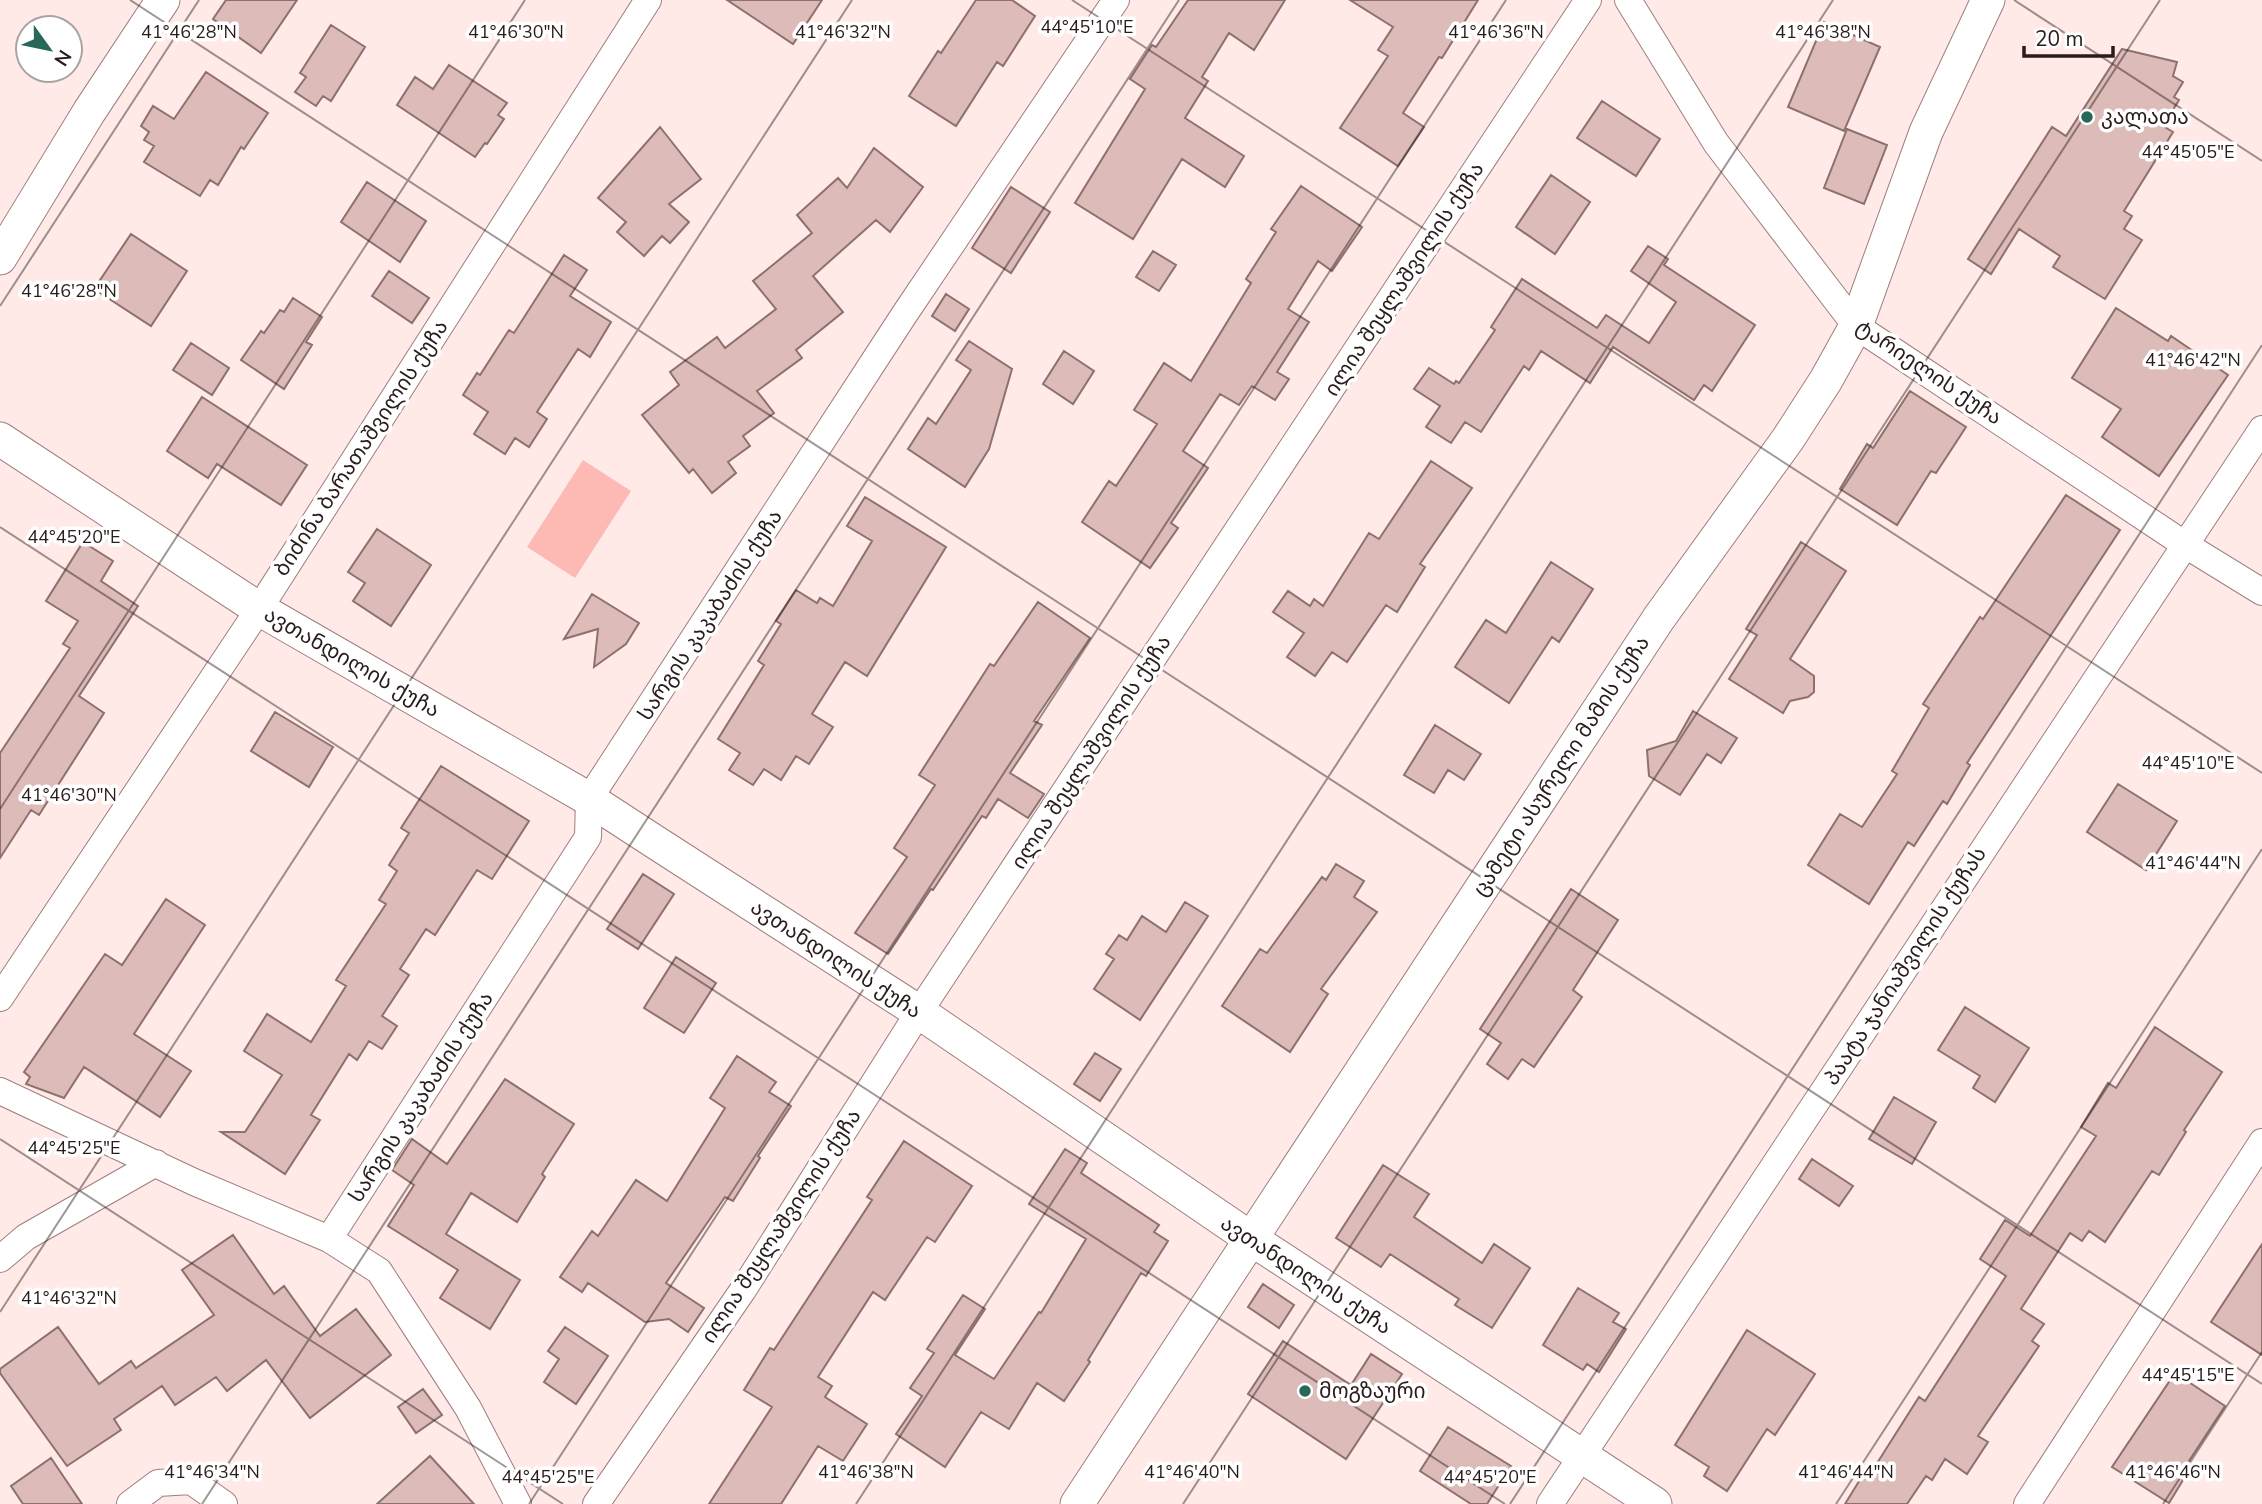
<svg xmlns="http://www.w3.org/2000/svg" width="2262" height="1504" font-family="'Nunito Sans','Noto Sans Georgian',sans-serif">
<style>
.green{fill:#fdbab5}
.building{fill:#dcbbb8;stroke:#8e706d;stroke-width:2}
.lines{fill:none;stroke-linecap:round;stroke-linejoin:round}
.minor-casing{stroke:#9e7f7c;stroke-width:28}
.tertiary-casing{stroke:#9e7f7c;stroke-width:35}
.minor{stroke:#fff;stroke-width:26}
.tertiary{stroke:#fff;stroke-width:33}
.ticks{fill:none;stroke:#291c1b;stroke-width:2;stroke-opacity:0.45}
.poi-dot{fill:#276858;stroke:#fff;stroke-width:2.5}
.labels{text-anchor:middle;stroke-width:7;stroke-linejoin:round;paint-order:stroke}
.poi-label{font-size:21px;fill:#291c1b;stroke:#fff;text-anchor:start}
.street-label{font-size:21px;fill:#291c1b;stroke:#fff}
.ticks-label{font-size:18px;text-anchor:middle;fill:#291c1b;stroke:#fff;stroke-width:7;stroke-linejoin:round;paint-order:stroke}
</style>
<rect width="100%" height="100%" fill="#ffeae8"/>
<path class="green" d="M 583,460 L 631,491 L 575,578 L 527,547 Z"/>
<path class="building" d="M 226,0 L 297,0 L 261,53 L 213,19 Z
M 727,0 L 822,0 L 793,44 Z
M 976,0 L 1012,0 L 1035,16 L 1003,66 L 997,62 L 956,126 L 909,96 L 938,51 L 941,53 Z
M 1188,0 L 1285,0 L 1254,50 L 1229,33 L 1202,77 L 1208,81 L 1185,118 L 1244,156 L 1225,187 L 1182,159 L 1133,239 L 1075,203 L 1145,89 L 1130,79 L 1152,45 L 1156,47 Z
M 1350,0 L 1478,0 L 1442,58 L 1439,57 L 1403,113 L 1424,127 L 1398,166 L 1340,128 L 1388,56 L 1378,50 L 1393,27 Z
M 1824,22 L 1880,47 L 1844,131 L 1788,107 Z
M 331,25 L 365,47 L 331,101 L 323,96 L 316,106 L 295,92 L 306,77 L 300,73 Z
M 2122,49 L 2177,62 L 2173,76 L 2183,82 L 2174,97 L 2179,100 L 2163,126 L 2173,132 L 2124,211 L 2132,216 L 2124,229 L 2142,240 L 2105,299 L 2053,267 L 2060,256 L 2019,229 L 1991,274 L 1968,259 L 2052,127 L 2066,136 Z
M 449,65 L 507,103 L 498,115 L 504,119 L 487,144 L 485,143 L 475,157 L 397,105 L 415,77 L 433,89 Z
M 206,72 L 268,113 L 244,149 L 241,147 L 218,185 L 210,180 L 200,196 L 144,162 L 154,146 L 144,140 L 149,132 L 141,126 L 153,106 L 174,119 Z
M 1602,101 L 1660,139 L 1636,176 L 1577,138 Z
M 660,127 L 701,179 L 669,204 L 689,222 L 670,243 L 662,236 L 644,256 L 617,232 L 626,222 L 598,198 Z
M 1847,129 L 1887,145 L 1864,204 L 1824,188 Z
M 874,148 L 923,187 L 890,232 L 876,220 L 813,276 L 843,312 L 796,350 L 802,358 L 757,391 L 774,413 L 743,436 L 750,446 L 728,462 L 736,473 L 712,493 L 693,469 L 689,473 L 642,415 L 679,385 L 670,372 L 717,337 L 725,348 L 776,309 L 753,281 L 812,233 L 797,215 L 838,178 L 847,188 Z
M 1551,175 L 1590,202 L 1555,254 L 1516,227 Z
M 367,182 L 426,221 L 400,262 L 341,222 Z
M 1301,186 L 1362,227 L 1332,271 L 1318,261 L 1288,309 L 1309,322 L 1277,372 L 1289,379 L 1275,400 L 1252,386 L 1239,405 L 1220,394 L 1183,451 L 1208,468 L 1171,523 L 1178,528 L 1150,568 L 1082,522 L 1109,481 L 1116,486 L 1157,424 L 1134,410 L 1164,363 L 1191,381 L 1251,283 L 1246,279 L 1276,232 L 1271,229 Z
M 1011,187 L 1050,212 L 1011,273 L 972,248 Z
M 131,234 L 187,271 L 151,326 L 94,289 Z
M 1648,246 L 1668,259 L 1664,265 L 1755,325 L 1712,391 L 1704,385 L 1694,400 L 1613,347 L 1590,383 L 1541,351 L 1529,370 L 1524,366 L 1481,432 L 1465,422 L 1451,443 L 1426,427 L 1440,406 L 1414,389 L 1429,368 L 1454,384 L 1456,381 L 1459,383 L 1495,330 L 1491,327 L 1522,279 L 1597,328 L 1606,315 L 1649,343 L 1676,302 L 1631,271 Z
M 1153,251 L 1176,265 L 1159,291 L 1136,277 Z
M 564,255 L 587,270 L 570,296 L 611,322 L 590,357 L 578,349 L 537,412 L 547,419 L 529,447 L 515,438 L 505,454 L 474,434 L 488,412 L 463,395 L 477,373 L 480,375 L 509,330 L 514,333 Z
M 389,271 L 429,298 L 412,323 L 372,296 Z
M 946,294 L 969,309 L 955,331 L 932,316 Z
M 293,298 L 322,317 L 306,342 L 312,345 L 284,389 L 241,360 L 261,331 L 264,333 L 280,310 L 284,312 Z
M 2116,308 L 2168,341 L 2171,336 L 2228,375 L 2159,476 L 2102,437 L 2121,409 L 2072,378 Z
M 969,341 L 1012,369 L 989,449 L 965,487 L 908,449 L 928,418 L 936,424 L 971,370 L 956,360 Z
M 191,343 L 229,368 L 212,395 L 173,370 Z
M 1064,351 L 1094,371 L 1073,404 L 1043,384 Z
M 1910,391 L 1966,427 L 1936,473 L 1931,471 L 1897,525 L 1840,489 L 1867,444 L 1873,448 Z
M 202,397 L 307,465 L 281,505 L 217,464 L 208,478 L 167,451 Z
M 1431,461 L 1472,488 L 1420,564 L 1425,567 L 1397,612 L 1386,605 L 1347,662 L 1332,652 L 1315,676 L 1287,657 L 1304,633 L 1273,612 L 1288,591 L 1310,606 L 1314,599 L 1323,606 L 1369,533 L 1379,539 Z
M 2066,495 L 2120,530 L 1967,763 L 1970,765 L 1947,804 L 1943,801 L 1914,846 L 1908,842 L 1869,904 L 1808,865 L 1840,814 L 1862,827 L 1897,774 L 1892,771 L 1929,708 L 1923,704 L 1980,617 L 1983,619 Z
M 865,497 L 946,547 L 867,676 L 845,662 L 812,714 L 833,727 L 809,764 L 796,756 L 781,780 L 764,769 L 753,785 L 729,770 L 740,753 L 718,739 L 764,665 L 758,661 L 781,624 L 776,621 L 796,590 L 817,603 L 820,598 L 833,606 L 872,541 L 847,526 Z
M 377,529 L 431,565 L 391,626 L 353,601 L 365,583 L 348,572 Z
M 83,542 L 113,561 L 101,581 L 138,606 L 79,696 L 104,713 L 39,815 L 31,810 L 0,858 L 0,753 L 70,648 L 63,644 L 78,621 L 46,601 Z
M 1801,542 L 1846,571 L 1790,659 L 1814,676 L 1814,692 L 1808,697 L 1790,701 L 1783,713 L 1729,679 L 1757,635 L 1746,629 Z
M 1551,562 L 1593,589 L 1559,642 L 1552,637 L 1509,703 L 1455,667 L 1486,620 L 1506,633 Z
M 592,594 L 639,623 L 626,644 L 594,667 L 598,629 L 564,639 Z
M 1038,602 L 1090,638 L 1034,721 L 1042,725 L 1010,773 L 1044,794 L 1028,818 L 998,799 L 986,818 L 982,816 L 933,890 L 931,889 L 888,954 L 855,933 L 907,857 L 894,848 L 935,785 L 919,775 L 990,664 L 994,666 Z
M 1693,711 L 1737,738 L 1721,763 L 1707,754 L 1680,795 L 1649,776 L 1647,750 L 1676,741 Z
M 275,712 L 333,747 L 309,787 L 251,751 Z
M 1435,725 L 1481,754 L 1464,780 L 1448,770 L 1434,793 L 1404,775 Z
M 441,766 L 529,821 L 492,879 L 477,870 L 435,935 L 426,929 L 400,969 L 409,975 L 382,1016 L 397,1026 L 382,1049 L 369,1041 L 357,1060 L 349,1054 L 311,1115 L 320,1120 L 285,1174 L 221,1132 L 245,1132 L 282,1075 L 244,1051 L 267,1014 L 311,1042 L 346,986 L 336,980 L 386,904 L 379,900 L 397,871 L 389,865 L 409,833 L 401,828 Z
M 2118,784 L 2177,821 L 2146,870 L 2087,832 Z
M 1336,864 L 1364,881 L 1354,897 L 1377,912 L 1321,989 L 1328,994 L 1290,1052 L 1222,1006 L 1260,949 L 1267,953 L 1322,877 L 1326,880 Z
M 643,874 L 674,894 L 638,949 L 607,929 Z
M 1571,889 L 1618,920 L 1573,990 L 1582,997 L 1534,1067 L 1522,1059 L 1508,1079 L 1487,1064 L 1501,1043 L 1480,1029 Z
M 166,899 L 205,925 L 134,1034 L 191,1071 L 160,1117 L 84,1067 L 64,1098 L 26,1084 L 30,1077 L 24,1072 L 105,954 L 122,965 Z
M 1185,902 L 1208,916 L 1140,1020 L 1094,989 L 1114,959 L 1106,954 L 1119,935 L 1127,940 L 1142,916 L 1166,932 Z
M 676,957 L 716,983 L 684,1033 L 644,1008 Z
M 1965,1007 L 2029,1048 L 1995,1102 L 1973,1088 L 1980,1076 L 1938,1050 Z
M 2155,1027 L 2222,1072 L 2184,1130 L 2186,1132 L 2159,1175 L 2152,1171 L 2105,1242 L 2089,1231 L 2082,1241 L 2070,1233 L 2021,1309 L 2044,1324 L 2032,1341 L 2039,1346 L 1978,1436 L 1988,1442 L 1967,1474 L 1945,1459 L 1932,1480 L 1926,1476 L 1907,1504 L 1845,1504 L 1869,1465 L 1874,1468 L 1919,1397 L 1925,1401 L 2006,1276 L 1980,1259 L 2005,1220 L 2030,1236 L 2096,1136 L 2081,1127 L 2108,1083 L 2116,1088 Z
M 1095,1053 L 1121,1069 L 1100,1101 L 1074,1084 Z
M 737,1056 L 776,1082 L 769,1092 L 791,1106 L 758,1156 L 760,1158 L 733,1201 L 725,1197 L 666,1283 L 704,1308 L 688,1332 L 669,1319 L 645,1322 L 588,1283 L 582,1292 L 560,1277 L 592,1231 L 598,1236 L 636,1180 L 667,1201 L 725,1108 L 710,1098 Z
M 505,1079 L 574,1124 L 542,1174 L 545,1177 L 517,1222 L 471,1193 L 446,1234 L 520,1280 L 490,1329 L 440,1298 L 458,1270 L 388,1226 L 414,1185 L 392,1170 L 412,1139 L 447,1164 Z
M 1894,1097 L 1936,1122 L 1912,1164 L 1869,1139 Z
M 904,1141 L 972,1186 L 935,1242 L 927,1237 L 885,1300 L 873,1292 L 818,1377 L 832,1386 L 825,1397 L 867,1424 L 843,1461 L 818,1446 L 781,1504 L 709,1504 L 772,1407 L 744,1390 L 770,1348 L 774,1350 L 872,1200 L 867,1197 Z
M 1065,1149 L 1087,1163 L 1081,1173 L 1159,1225 L 1154,1232 L 1168,1241 L 1146,1276 L 1141,1273 L 1088,1360 L 1090,1362 L 1064,1401 L 1037,1383 L 1009,1429 L 981,1412 L 945,1467 L 896,1434 L 922,1396 L 910,1388 L 934,1353 L 927,1349 L 963,1295 L 985,1309 L 955,1355 L 994,1379 L 1039,1312 L 1041,1313 L 1086,1239 L 1029,1204 Z
M 1812,1159 L 1853,1186 L 1839,1206 L 1799,1179 Z
M 1383,1165 L 1429,1194 L 1414,1217 L 1482,1263 L 1494,1244 L 1530,1268 L 1492,1328 L 1455,1305 L 1459,1299 L 1390,1254 L 1381,1267 L 1336,1238 Z
M 233,1235 L 274,1294 L 284,1286 L 320,1336 L 356,1309 L 391,1355 L 310,1418 L 266,1360 L 227,1391 L 216,1377 L 175,1405 L 162,1386 L 114,1419 L 121,1430 L 67,1466 L 0,1373 L 0,1369 L 58,1327 L 99,1384 L 131,1361 L 136,1368 L 214,1315 L 182,1270 Z
M 2262,1244 L 2262,1355 L 2211,1322 Z
M 1263,1284 L 1294,1305 L 1279,1328 L 1248,1307 Z
M 1578,1288 L 1619,1313 L 1613,1322 L 1626,1329 L 1599,1372 L 1587,1364 L 1583,1370 L 1543,1345 Z
M 565,1327 L 608,1356 L 576,1404 L 544,1382 L 559,1359 L 548,1351 Z
M 1747,1330 L 1815,1374 L 1775,1435 L 1767,1429 L 1727,1491 L 1704,1476 L 1709,1467 L 1675,1445 Z
M 1283,1341 L 1351,1385 L 1371,1354 L 1402,1374 L 1346,1459 L 1248,1394 Z
M 2175,1373 L 2225,1406 L 2187,1464 L 2191,1467 L 2169,1503 L 2112,1467 Z
M 423,1389 L 442,1415 L 416,1433 L 398,1407 Z
M 1448,1427 L 1511,1466 L 1487,1504 L 1471,1504 L 1420,1471 Z
M 430,1456 L 474,1504 L 377,1504 Z
M 51,1458 L 82,1504 L 23,1504 L 11,1486 Z"/>
<g class="lines">
<g class="minor-casing">
<path id="minor" d="M 1628,0 L 1716,143 L 1856,326 L 2184,544 L 2262,592
M 0,998 L 259,609 L 648,0
M 0,1091 L 194,1182 L 329,1239 L 379,1271 L 468,1408 L 518,1504
M 329,1239 L 588,837 L 589,799 L 904,315 L 1116,0
M 0,1259 L 26,1237 L 156,1163
M 130,1504 L 158,1483 L 191,1481 L 224,1504
M 596,1504 L 743,1290 L 919,1012 L 1588,0
M 1550,1504 L 2262,429
M 2027,1504 L 2262,1142"/>
</g>
<g class="tertiary-casing">
<path id="tertiary" d="M 0,258 L 89,112 L 163,0
M 0,439 L 259,609 L 589,799 L 652,840 L 919,1012 L 1250,1238 L 1655,1504
M 1077,1504 L 1659,618 L 1788,439 L 1826,380 L 1856,326 L 1926,132 L 1988,0"/>
</g>
<use href="#minor" class="minor"/>
<use href="#tertiary" class="tertiary"/>
</g>
<path class="ticks" d="M 130,0 L 2262,1384M 1072,0 L 2262,773M 2014,0 L 2262,161M 0,306 L 199,0M 0,527 L 1505,1504M 0,809 L 525,0M 0,1139 L 563,1504M 0,1312 L 852,0M 202,1504 L 1179,0M 529,1504 L 1506,0M 856,1504 L 1833,0M 1183,1504 L 2160,0M 1510,1504 L 2262,345M 1836,1504 L 2262,849M 2163,1504 L 2262,1352"/>
<g class="poi-dot">
<circle cx="2087" cy="117" r="7"/>
<circle cx="1305" cy="1391" r="7"/>
</g>
<g class="labels">
<g class="poi-label">
<text x="2101" y="124">კალათა</text>
<text x="1319" y="1398">მოგზაური</text>
</g>
<g class="street-label">
<text transform="translate(1404 279) rotate(-57)" y="7">ილია შეყლაშვილის ქუჩა</text>
<text transform="translate(1929 372) rotate(34)" y="7">ტარიელის ქუჩა</text>
<text transform="translate(361 448) rotate(-57)" y="7">ბიძინა ბარათაშვილის ქუჩა</text>
<text transform="translate(710 615) rotate(-57)" y="7">სარგის კაკაბაძის ქუჩა</text>
<text transform="translate(352 662) rotate(30)" y="7">ავთანდილის ქუჩა</text>
<text transform="translate(1091 752) rotate(-57)" y="7">ილია შეყლაშვილის ქუჩა</text>
<text transform="translate(1561 766) rotate(-57)" y="7">ცამეტი ასურელი მამის ქუჩა</text>
<text transform="translate(836 959) rotate(33)" y="7">ავთანდილის ქუჩა</text>
<text transform="translate(1905 966) rotate(-57)" y="7">პაატა ჯანიაშვილის ქუჩას</text>
<text transform="translate(421 1097) rotate(-57)" y="7">სარგის კაკაბაძის ქუჩა</text>
<text transform="translate(781 1226) rotate(-57)" y="7">ილია შეყლაშვილის ქუჩა</text>
<text transform="translate(1306 1275) rotate(33)" y="7">ავთანდილის ქუჩა</text>
</g>
</g>
<g class="ticks-label">
<text x="1087" y="33">44°45'10"E</text>
<text x="189" y="38">41°46'28"N</text>
<text x="516" y="38">41°46'30"N</text>
<text x="843" y="38">41°46'32"N</text>
<text x="1496" y="38">41°46'36"N</text>
<text x="1823" y="38">41°46'38"N</text>
<text x="2188" y="158">44°45'05"E</text>
<text x="69" y="297">41°46'28"N</text>
<text x="2193" y="366">41°46'42"N</text>
<text x="74" y="543">44°45'20"E</text>
<text x="2188" y="769">44°45'10"E</text>
<text x="69" y="801">41°46'30"N</text>
<text x="2193" y="869">41°46'44"N</text>
<text x="74" y="1154">44°45'25"E</text>
<text x="69" y="1304">41°46'32"N</text>
<text x="2188" y="1381">44°45'15"E</text>
<text x="212" y="1478">41°46'34"N</text>
<text x="866" y="1478">41°46'38"N</text>
<text x="1192" y="1478">41°46'40"N</text>
<text x="1846" y="1478">41°46'44"N</text>
<text x="2173" y="1478">41°46'46"N</text>
<text x="548" y="1483">44°45'25"E</text>
<text x="1490" y="1483">44°45'20"E</text>
</g>
<g transform="translate(49 49) rotate(123)"><circle r="33" fill="#ffffff" stroke="#a9a4a4" stroke-width="2"/>
<path d="M0-5L12 26L0 18L-12 26Z" fill="#276858"/>
<text y="-10" font-size="19" font-weight="bold" text-anchor="middle" fill="#291c1b">N</text>
</g>
<path d="M2024 46v10h89v-10" fill="none" stroke="#291c1b" stroke-width="3.5"/>
<text x="2035" y="46" font-size="21" fill="#291c1b" stroke="#ffffff" stroke-width="5" paint-order="stroke">20 m</text>
</svg>
